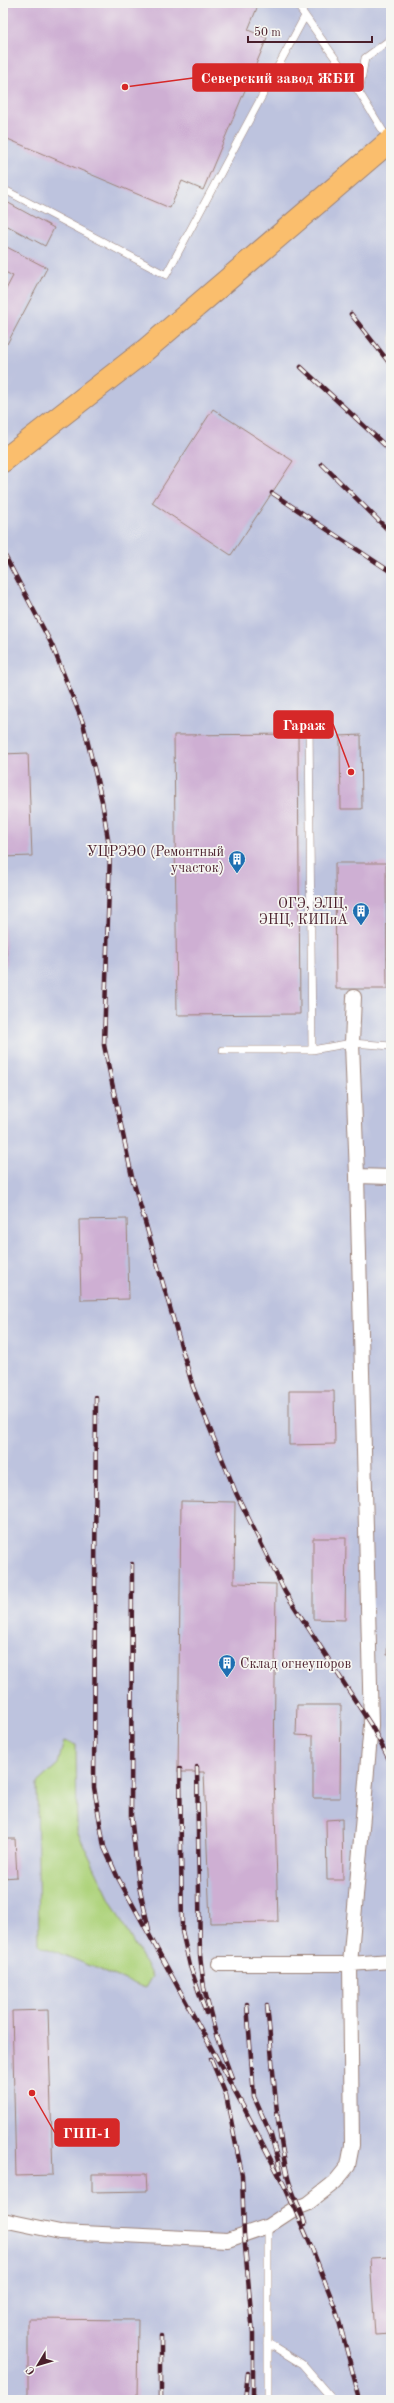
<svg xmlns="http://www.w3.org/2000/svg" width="394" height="2403" font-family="'Old Standard TT',serif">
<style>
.industrial{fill:#bdc3de}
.green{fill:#aed37c;stroke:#7c7954}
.building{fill:#ceafd3}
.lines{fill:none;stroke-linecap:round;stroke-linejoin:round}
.service-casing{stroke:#9c8278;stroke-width:8}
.minor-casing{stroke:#9c8278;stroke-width:16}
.primary-casing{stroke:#9c8278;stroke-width:24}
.service{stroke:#fff;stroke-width:7}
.minor{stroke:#fff;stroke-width:14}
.primary{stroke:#fabe6d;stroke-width:22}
.rail-casing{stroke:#4a1f2b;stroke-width:4.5}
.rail{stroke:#f6f6f2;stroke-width:3;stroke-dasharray:9;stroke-linecap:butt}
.labels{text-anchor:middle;stroke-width:3.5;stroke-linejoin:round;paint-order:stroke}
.poi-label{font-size:14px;fill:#4a1f2b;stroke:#f6f6f2;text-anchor:end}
.leader{fill:none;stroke:#d62828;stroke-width:1.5}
.callout-dot{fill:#d62828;stroke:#f6f6f2;stroke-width:1.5}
.callout{fill:#d62828;stroke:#d62828;stroke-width:1.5}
.callout-label{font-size:15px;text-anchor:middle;font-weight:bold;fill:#fff}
</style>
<rect width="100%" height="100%" fill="#f6f6f2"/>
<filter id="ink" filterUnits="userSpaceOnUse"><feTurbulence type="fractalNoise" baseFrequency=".025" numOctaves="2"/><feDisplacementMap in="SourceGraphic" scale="8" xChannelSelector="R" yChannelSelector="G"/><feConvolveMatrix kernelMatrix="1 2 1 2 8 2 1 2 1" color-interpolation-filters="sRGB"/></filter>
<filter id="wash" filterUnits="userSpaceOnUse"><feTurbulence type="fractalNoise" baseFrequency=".012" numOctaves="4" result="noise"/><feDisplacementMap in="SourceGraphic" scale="16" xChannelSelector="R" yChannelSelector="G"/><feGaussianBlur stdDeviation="0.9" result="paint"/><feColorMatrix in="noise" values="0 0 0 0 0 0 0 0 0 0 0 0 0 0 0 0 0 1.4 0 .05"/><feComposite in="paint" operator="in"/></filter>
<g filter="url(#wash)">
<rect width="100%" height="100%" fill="#ede4c6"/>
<path class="industrial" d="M 3,3 L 391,3 L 391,2400 L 3,2400 Z"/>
<path class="green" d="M 64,1741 L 76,1745 L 77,1831 L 115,1910 L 152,1976 L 145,1988 L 39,1945 L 37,1783 L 58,1764 Z"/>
<g id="blocks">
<path class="building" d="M 3,3 L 259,3 L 248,30 L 267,38 L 203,190 L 182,181 L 170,208 L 3,137 Z
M 3,200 L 54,228 L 45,246 L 4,224 L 3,226 Z
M 3,245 L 47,268 L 7,344 L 3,342 L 3,295 L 13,276 L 3,271 Z
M 213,409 L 293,461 L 231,555 L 152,503 Z
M 298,734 L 300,1014 L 177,1015 L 174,735 Z
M 361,735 L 362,809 L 341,809 L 340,736 Z
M 28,753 L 32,856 L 3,857 L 3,754 Z
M 335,863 L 386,863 L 387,989 L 336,989 Z
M 3,906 L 7,965 L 3,965 Z
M 127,1219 L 129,1299 L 81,1300 L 79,1220 Z
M 289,1391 L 334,1391 L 335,1444 L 289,1445 Z
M 181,1501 L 235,1502 L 234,1583 L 276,1584 L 274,1773 L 278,1922 L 210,1923 L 204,1772 L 178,1772 Z
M 313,1538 L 346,1538 L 345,1620 L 313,1619 Z
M 388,1631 L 391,1631 L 391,1655 L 387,1655 Z
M 297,1705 L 341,1705 L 340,1798 L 313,1798 L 313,1736 L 296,1735 Z
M 342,1819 L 343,1880 L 327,1880 L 326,1820 Z
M 3,1839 L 15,1839 L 17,1877 L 3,1878 Z
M 48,2010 L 53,2175 L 16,2176 L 12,2011 Z
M 92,2174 L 146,2174 L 147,2191 L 92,2192 Z
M 391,2257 L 391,2334 L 375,2335 L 370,2258 Z
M 28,2319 L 138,2320 L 137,2400 L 28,2400 Z"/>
</g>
</g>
<g filter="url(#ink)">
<use href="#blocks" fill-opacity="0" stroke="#9c8278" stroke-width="1"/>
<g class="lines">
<g class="service-casing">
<path id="service" d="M 296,3 L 359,92 L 388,139
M 359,92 L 365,58 L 391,39
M 3,189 L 166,275 L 305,16
M 309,722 L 312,1050
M 223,1050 L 312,1050 L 352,1043 L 391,1046
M 268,2226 L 268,2400
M 268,2343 L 302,2364 L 333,2400"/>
</g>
<g class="minor-casing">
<path id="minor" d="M 354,997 L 352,1043 L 357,1176 L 391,1177
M 219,1964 L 350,1964 L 391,1961
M 3,2220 L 60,2232 L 228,2240 L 268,2226 L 294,2209 L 307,2204 L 335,2182 L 348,2166 L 352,2145 L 350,1964 L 371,1725 L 357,1176"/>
</g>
<g class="primary-casing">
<path id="primary" d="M 3,461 L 143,352 L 391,140"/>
</g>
<use href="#service" class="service"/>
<use href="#minor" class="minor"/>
<use href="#primary" class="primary"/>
<g class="rail-casing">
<path id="rail" d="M 351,314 L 391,365
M 301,367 L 391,451
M 322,464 L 391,533
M 272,493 L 391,572
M 3,552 L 52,645 L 83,723 L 102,801 L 110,852 L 104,1045 L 132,1177 L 193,1387 L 236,1493 L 285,1592 L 371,1725 L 391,1763
M 96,1397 L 94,1787 L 104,1847 L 117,1876 L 243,2106 L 285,2187 L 311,2246 L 336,2310 L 360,2400
M 132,1564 L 131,1816 L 139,1885 L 149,1930
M 197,1767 L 200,1955 L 204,1988 L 216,2035 L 232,2078
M 180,1769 L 182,1931 L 190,1966 L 206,2013
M 247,2004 L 254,2097 L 271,2135 L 281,2172
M 267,2005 C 273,2062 275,2121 288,2178 C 292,2194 301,2208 305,2224
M 211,2059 L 226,2095 L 242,2175 L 244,2235 L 253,2334 L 253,2400
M 161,2400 L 161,2336
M 245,2400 L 248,2373"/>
</g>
<use href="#rail" class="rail"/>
</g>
</g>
<defs>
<g id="building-pin" transform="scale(0.9)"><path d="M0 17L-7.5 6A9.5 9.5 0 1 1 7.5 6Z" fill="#1f6fb2" stroke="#f6f6f2"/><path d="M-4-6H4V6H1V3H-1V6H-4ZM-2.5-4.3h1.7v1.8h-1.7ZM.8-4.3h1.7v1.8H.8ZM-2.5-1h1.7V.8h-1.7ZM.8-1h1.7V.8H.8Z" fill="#fff"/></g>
</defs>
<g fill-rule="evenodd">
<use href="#building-pin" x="237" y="859"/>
<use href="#building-pin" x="361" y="911"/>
<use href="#building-pin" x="227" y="1663"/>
</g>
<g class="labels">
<g class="poi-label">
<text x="224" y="856">УЦРЭЭО (Ремонтный<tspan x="224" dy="16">участок)</tspan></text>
<text x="348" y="908">ОГЭ, ЭЛЦ,<tspan x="348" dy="16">ЭНЦ, КИПиА</tspan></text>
<text x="240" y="1668" text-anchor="start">Склад огнеупоров</text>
</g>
</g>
<path class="leader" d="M125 87L193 78M351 772L333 724M32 2093L55 2133"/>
<g class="callout-dot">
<circle cx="125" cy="87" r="4"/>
<circle cx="351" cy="772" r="4"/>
<circle cx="32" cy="2093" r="4"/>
</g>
<g class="callout">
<rect x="193" y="64" width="170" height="27" rx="4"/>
<rect x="274" y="711" width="59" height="27" rx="4"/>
<rect x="55" y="2119" width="64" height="27" rx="4"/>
</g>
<g class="callout-label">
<text x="278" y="83">Северский завод ЖБИ</text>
<text x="304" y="730">Гараж</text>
<text x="87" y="2138">ГПП-1</text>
</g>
<rect width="394" height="2403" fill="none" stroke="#f6f6f2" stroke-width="16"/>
<g transform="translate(38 2365) rotate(232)" stroke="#f6f6f2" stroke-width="3" paint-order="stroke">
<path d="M0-3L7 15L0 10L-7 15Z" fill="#4a1f2b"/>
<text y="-6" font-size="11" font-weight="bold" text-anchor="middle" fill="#4a1f2b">С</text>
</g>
<path d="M248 36v6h124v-6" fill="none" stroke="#4a1f2b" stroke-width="2"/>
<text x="254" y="36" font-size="12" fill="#4a1f2b" stroke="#f6f6f2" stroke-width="3" paint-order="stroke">50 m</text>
</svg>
